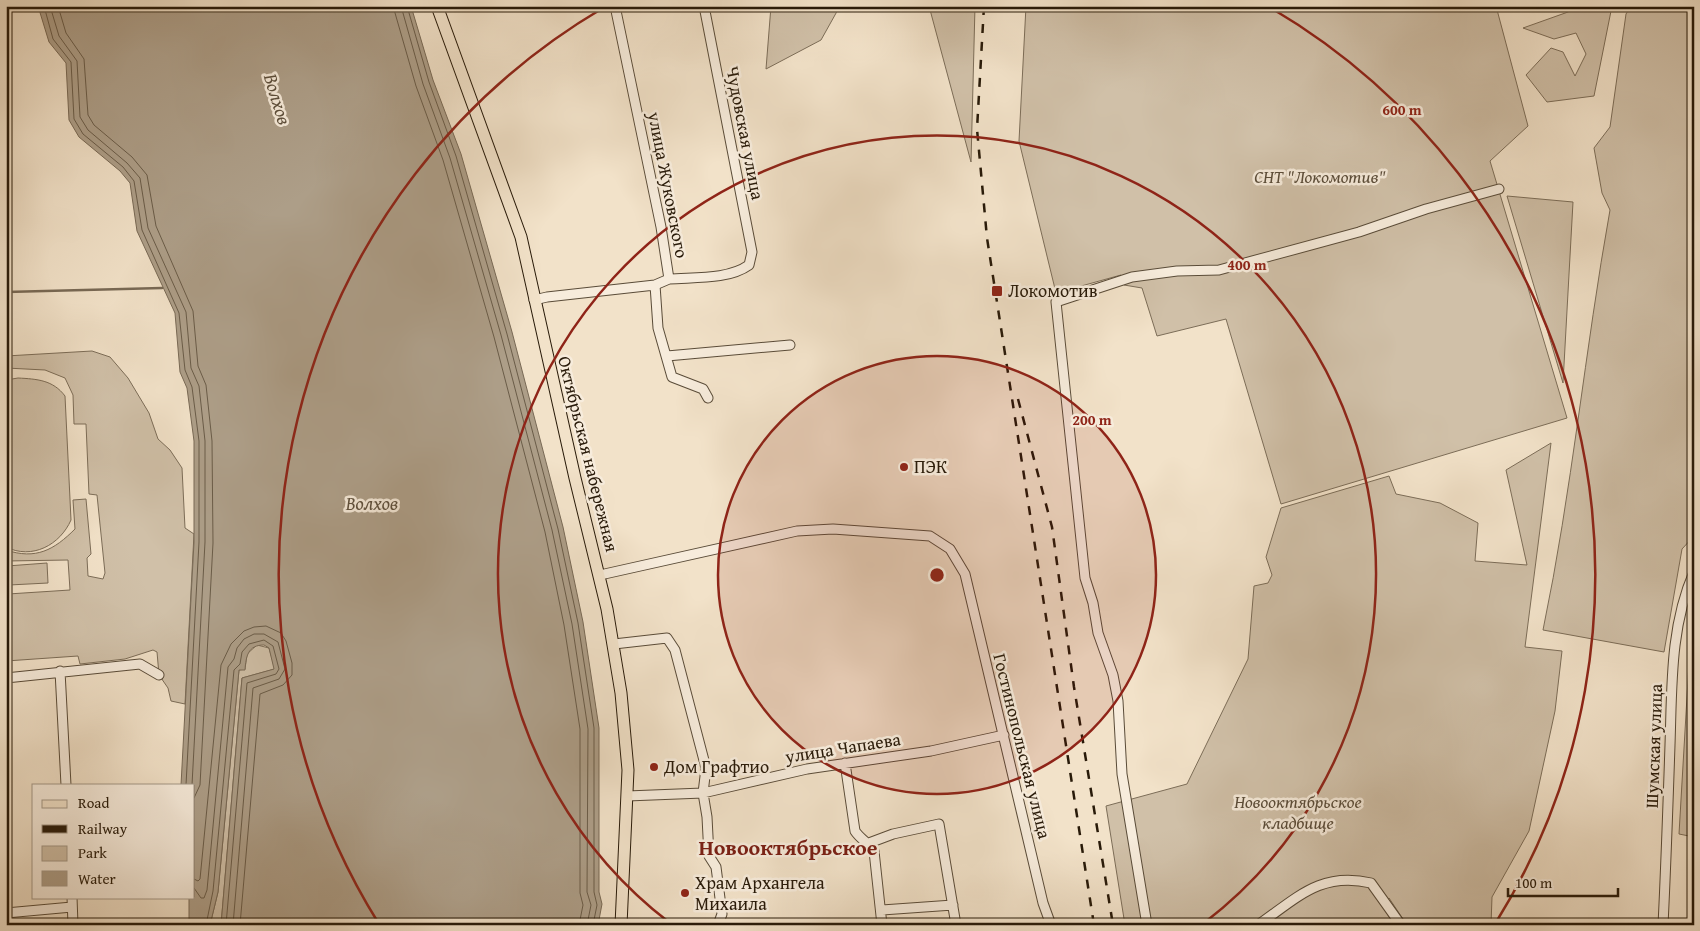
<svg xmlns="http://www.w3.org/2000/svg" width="1700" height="931" font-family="'Gentium Book Plus',serif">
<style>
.green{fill:#d0c0a8;stroke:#7c6d58}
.water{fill:#ad9e88;stroke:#786955}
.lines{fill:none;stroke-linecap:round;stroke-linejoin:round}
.shore{stroke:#6a5c48;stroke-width:1}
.stream{stroke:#786955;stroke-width:2.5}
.minor-casing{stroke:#5a4c39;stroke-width:11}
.major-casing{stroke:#281a09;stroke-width:13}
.minor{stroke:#f7ecdc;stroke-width:9}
.major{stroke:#f2e2c9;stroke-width:11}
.rail{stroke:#281a09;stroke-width:2.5;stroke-dasharray:9 9;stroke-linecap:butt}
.ring{fill:none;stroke:#8f2418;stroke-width:2.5}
.poi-dot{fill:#8f2418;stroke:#f7ecdc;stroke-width:2}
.labels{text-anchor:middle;stroke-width:5;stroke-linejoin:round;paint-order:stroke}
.street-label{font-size:18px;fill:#281a09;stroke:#f7ecdc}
.park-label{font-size:18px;font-style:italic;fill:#5a4c39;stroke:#f7ecdc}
.poi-label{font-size:18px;fill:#281a09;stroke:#f7ecdc;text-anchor:start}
.water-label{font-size:19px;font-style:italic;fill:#5d4f3c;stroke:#f7ecdc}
.district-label{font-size:22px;font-weight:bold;fill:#7a1f14;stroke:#f7ecdc}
.centre{fill:#8f2418;stroke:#f7ecdc;stroke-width:2.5}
.ring-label{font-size:15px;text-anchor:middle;font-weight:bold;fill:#8f2418;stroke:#f7ecdc;stroke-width:5;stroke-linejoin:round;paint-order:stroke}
</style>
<rect width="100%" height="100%" fill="#f2e2c9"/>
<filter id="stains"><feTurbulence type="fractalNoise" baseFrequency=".004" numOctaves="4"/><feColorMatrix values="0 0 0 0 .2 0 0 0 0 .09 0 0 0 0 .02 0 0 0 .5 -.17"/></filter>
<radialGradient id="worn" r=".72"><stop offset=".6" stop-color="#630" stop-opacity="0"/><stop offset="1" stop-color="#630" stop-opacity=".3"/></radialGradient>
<path class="green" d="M 771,6 L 840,6 L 821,40 L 766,69 Z
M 929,6 L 975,6 L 971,162 Z
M 1026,6 L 1496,6 L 1528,126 L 1490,161 L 1567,418 L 1281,504 L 1226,319 L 1157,336 L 1142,288 L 1124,285 L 1121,275 L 1056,293 L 1019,141 Z
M 1577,6 L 1612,6 L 1594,96 L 1547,102 L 1526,75 L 1551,48 L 1563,52 L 1575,76 L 1586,54 L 1576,33 L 1554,39 L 1523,28 L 1568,12 Z
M 1631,6 L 1694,6 L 1694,536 L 1682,549 L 1664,652 L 1543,630 C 1572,491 1585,349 1610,210 L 1602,193 L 1594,148 L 1610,127 L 1626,14 Z
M 1507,196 L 1573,202 L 1563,383 Z
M 92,351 L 110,357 L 128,378 L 149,413 L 158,439 L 170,450 L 182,468 L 185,528 L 194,534 L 185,704 L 171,701 L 168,688 L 159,675 L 157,652 L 153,650 L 125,659 L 80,664 L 78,656 L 6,661 L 6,573 L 8,594 L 70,590 L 68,560 L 6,561 L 6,550 C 36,560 54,550 75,529 L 73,500 L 86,499 L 91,554 L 87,558 L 88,576 L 103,579 L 105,573 L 97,495 L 89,494 L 86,424 L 74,424 L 73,395 L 65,378 L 45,370 L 6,368 L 6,356 Z
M 18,378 C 37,379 53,380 65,396 L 71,520 C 60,545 32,560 6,547 L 6,380 Z
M 1551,443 L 1525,647 L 1562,651 L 1555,711 L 1529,831 L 1492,897 L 1491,925 L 1407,925 L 1389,898 L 1385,910 L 1394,925 L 1125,925 L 1106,806 L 1187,784 L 1248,659 L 1254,586 L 1268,583 L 1272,575 L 1266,557 L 1281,508 L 1389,476 L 1396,494 L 1440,503 L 1478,523 L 1475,561 L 1527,565 L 1506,470 Z
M 47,563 L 48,583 L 9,585 L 7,566 Z
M 1694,623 L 1694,837 L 1679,834 L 1691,628 Z
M 257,645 L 269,648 L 275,669 L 242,678 L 221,925 L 210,925 L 218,892 L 239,670 L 245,669 L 247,654 Z"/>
<path class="water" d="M 38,6 L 411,6 L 433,80 L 461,154 L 512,332 L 563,527 L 583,622 L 599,728 L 599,892 L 602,904 L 598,925 L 221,925 L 242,678 L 274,669 L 269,648 L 264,645 C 248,645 246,656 245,670 L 239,670 L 218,892 L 210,925 L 189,925 L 189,897 L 194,897 L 194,785 L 181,785 L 194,542 L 194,441 L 187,388 L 180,372 L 175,313 L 137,231 L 130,183 L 120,171 L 79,137 L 69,120 L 66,63 L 49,42 Z"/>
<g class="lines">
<path class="shore" d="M 44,6 L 53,39 L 71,62 L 74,119 L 83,134 L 123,167 L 134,181 L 142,230 L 179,313 L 185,370 L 192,387 L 199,441 L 199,542 L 186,785
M 50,6 L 59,36 L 77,61 L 80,117 L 88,130 L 127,163 L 140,178 L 148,228 L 186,312 L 191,368 L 199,386 L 205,441 L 205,542 L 192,785
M 58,6 L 66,33 L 84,59 L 88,115 L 94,125 L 132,157 L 147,175 L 156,226 L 193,311 L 198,366 L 206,385 L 212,441 L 213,543 L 200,785 L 194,798
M 393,6 L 416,86 L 443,160 L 494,337 L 545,532 L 564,625 L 580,729 L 580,893 L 583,905 L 579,925
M 401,6 L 423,84 L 450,158 L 501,335 L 552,530 L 572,624 L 588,729 L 587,892 L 591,905 L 587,925
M 407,6 L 429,82 L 456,156 L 507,334 L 558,529 L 578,623 L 594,728 L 594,892 L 597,905 L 593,925
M 194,879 L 198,881 L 200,879 L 221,665 L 231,644 L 244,631 L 254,627 L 266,626 L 281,633 L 286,641 L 292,663 L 292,675 L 283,685 L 260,694 L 240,925
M 194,888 L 201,898 L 204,898 L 207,890 L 228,667 L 234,659 L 237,648 L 244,639 L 254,634 L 264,634 L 278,642 L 285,669 L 279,679 L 253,688 L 233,925
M 206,925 L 213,891 L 234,670 L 240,664 L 242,652 L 249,644 L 264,640 L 273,646 L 279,669 L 276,674 L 247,683 L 226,925"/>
<path class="stream" d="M 6,292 L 162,288"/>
<g class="minor-casing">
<path id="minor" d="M 615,6 L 661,227 L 669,279 L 655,285 L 658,328 L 672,377 L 703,389 L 708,398
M 669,279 C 694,277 728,280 749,265 L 752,252 L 704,6
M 534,300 L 547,297 L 655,285
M 667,356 L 790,345
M 600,575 L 797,531 L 833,529 L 930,536 L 950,549 L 965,574 L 1043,903 L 1051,925
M 614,644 L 667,638 L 675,650 L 706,768 L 703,793 L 707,817 L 709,856 L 716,867 L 722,914 L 718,925
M 60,671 L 66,785
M 6,678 L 140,664 L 159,675
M 845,763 L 855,831 C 860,839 869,843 874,851 L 882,925
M 627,796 L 703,793 L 807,769 L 931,751 L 1004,735
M 869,843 L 893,834 L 939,824 L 956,925
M 72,897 L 73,925
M 882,910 L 953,905
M 6,913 L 72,907
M 1147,925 L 1122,774 L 1118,701 L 1113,675 L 1098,633 L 1093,603 L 1085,578 L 1056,302 L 1132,277 L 1177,271 L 1219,270 L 1359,232 L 1426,209 L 1499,189
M 1258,925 C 1297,898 1321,871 1371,883 L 1401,925
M 1663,925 C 1666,865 1668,805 1670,745 C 1672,687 1670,626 1694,572"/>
</g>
<g class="major-casing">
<path id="major" d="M 437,6 L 521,237 L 575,478 L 607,609 L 621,693 L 628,770 L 621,925"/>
</g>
<use href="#minor" class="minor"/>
<use href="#major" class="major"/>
<path class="rail" d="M 984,6 L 977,129 L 987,238 L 1094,925
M 1018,399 L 1052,527 L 1074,687 L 1113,925"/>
</g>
<circle cx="937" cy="575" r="219" fill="#8f2418" fill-opacity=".12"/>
<g class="ring">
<circle cx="937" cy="575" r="219"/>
<path d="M670 923A439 439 0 1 1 1204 923"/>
<path d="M379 924A658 658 0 0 1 603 8M1271 8A658 658 0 0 1 1495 924"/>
</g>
<g class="poi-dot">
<rect x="991" y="285" width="12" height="12" rx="2.5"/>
<circle cx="904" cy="467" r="5"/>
<circle cx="654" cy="767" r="5"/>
<circle cx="685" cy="893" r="5"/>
</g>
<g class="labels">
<g class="street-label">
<text transform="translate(745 133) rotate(79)" y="6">Чудовская улица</text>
<text transform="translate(668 185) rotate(79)" y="6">улица Жуковского</text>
<text transform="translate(588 454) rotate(76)" y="6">Октябрьская набережная</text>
<text transform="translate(1022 746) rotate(76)" y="6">Гостинопольская улица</text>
<text transform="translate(1654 746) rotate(-88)" y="6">Шумская улица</text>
<text transform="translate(843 748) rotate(-9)" y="6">улица Чапаева</text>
</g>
<g class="park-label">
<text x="1320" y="183">СНТ "Локомотив"</text>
<text x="1298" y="808">Новооктябрьское<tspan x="1298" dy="21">кладбище</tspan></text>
</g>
<g class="poi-label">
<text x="1008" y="297">Локомотив</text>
<text x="914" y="473">ПЭК</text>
<text x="664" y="773">Дом Графтио</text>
<text x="695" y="889">Храм Архангела<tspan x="695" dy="21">Михаила</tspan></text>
</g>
<g class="water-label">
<text transform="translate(278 99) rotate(73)" y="7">Волхов</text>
<text x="372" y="510">Волхов</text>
</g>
<g class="district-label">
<text x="788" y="855">Новооктябрьское</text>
</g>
</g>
<circle cx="937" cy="575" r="8" class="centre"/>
<g class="ring-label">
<text x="1402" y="115">600 m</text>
<text x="1247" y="270">400 m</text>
<text x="1092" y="425">200 m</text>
</g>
<rect width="1700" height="931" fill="none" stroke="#f2e2c9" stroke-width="25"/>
<rect x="8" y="8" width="1685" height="916" fill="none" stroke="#281a09" stroke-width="2.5"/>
<rect x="12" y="12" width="1675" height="906" fill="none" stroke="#281a09"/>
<rect x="32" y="784" width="162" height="115" fill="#f7ecdc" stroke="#a49888"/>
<rect x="42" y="800" width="25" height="8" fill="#f2e2c9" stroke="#a49888"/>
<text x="78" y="808" font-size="15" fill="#281a09">Road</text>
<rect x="42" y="825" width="25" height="8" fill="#281a09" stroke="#a49888"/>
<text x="78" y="834" font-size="15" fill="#281a09">Railway</text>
<rect x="42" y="846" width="25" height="15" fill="#d0c0a8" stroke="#a49888"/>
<text x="78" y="858" font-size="15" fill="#281a09">Park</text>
<rect x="42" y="871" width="25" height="15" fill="#ad9e88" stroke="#a49888"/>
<text x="78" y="884" font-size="15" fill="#281a09">Water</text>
<path d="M1508 888v8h110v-8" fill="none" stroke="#281a09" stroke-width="2.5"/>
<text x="1515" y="888" font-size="15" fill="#281a09" stroke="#f7ecdc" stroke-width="4" paint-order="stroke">100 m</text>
<rect width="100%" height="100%" filter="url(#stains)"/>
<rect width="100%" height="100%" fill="url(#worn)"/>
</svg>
